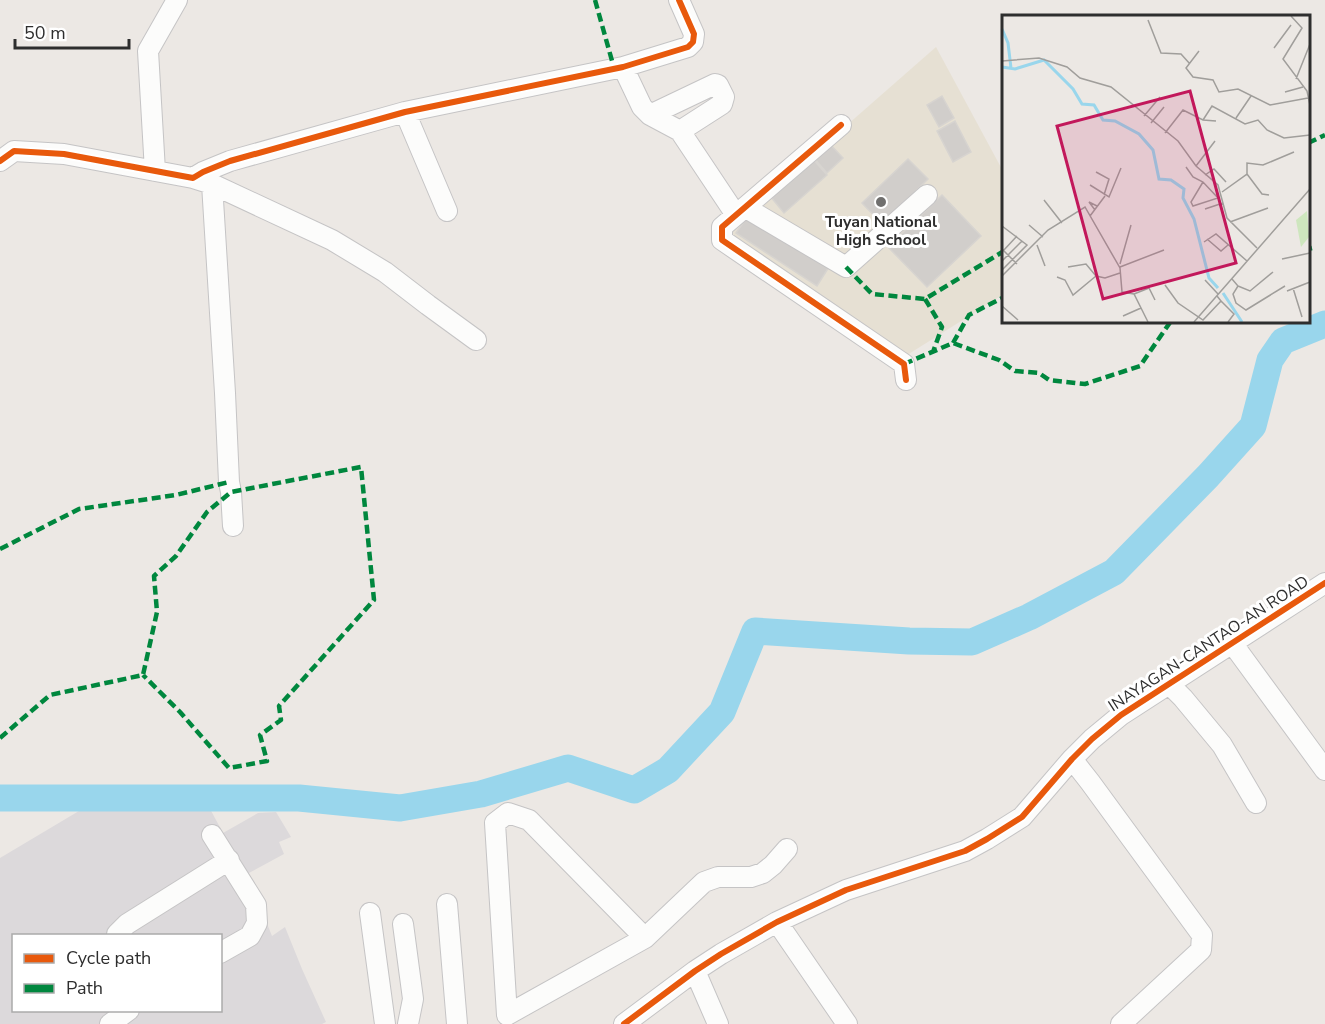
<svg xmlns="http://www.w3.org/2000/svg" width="1325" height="1024" font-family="'Nunito Sans',sans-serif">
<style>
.industrial{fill:#dcd9db;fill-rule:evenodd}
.education{fill:#e6e0d3}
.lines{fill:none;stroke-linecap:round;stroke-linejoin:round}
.river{stroke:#99d6ec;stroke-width:27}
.building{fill:#d1cecb;stroke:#d7d4d0;stroke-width:1.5}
.minor-casing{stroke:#c5c4c5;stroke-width:22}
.minor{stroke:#fcfcfb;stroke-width:20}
.quiet{stroke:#00873e;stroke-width:4.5;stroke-dasharray:9 4.5;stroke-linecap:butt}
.cycleway-casing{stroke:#fff;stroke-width:10}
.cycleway{stroke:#e8590c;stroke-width:6}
.poi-dot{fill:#706f6e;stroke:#fff;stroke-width:2}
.labels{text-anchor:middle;stroke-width:6;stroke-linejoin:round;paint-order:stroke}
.poi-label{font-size:16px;font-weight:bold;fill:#2e2e2e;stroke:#fff}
.street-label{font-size:16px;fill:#2e2e2e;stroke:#fff}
.inset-river{fill:none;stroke:#99d6ec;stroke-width:3}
.inset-road{fill:none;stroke:#a09e9b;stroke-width:1.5}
.view{fill:#c2185b;fill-opacity:0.15;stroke:#c2185b;stroke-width:3}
.inset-edge{fill:none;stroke:#2e2e2e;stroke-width:3}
</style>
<rect width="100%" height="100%" fill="#ece8e4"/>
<path class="industrial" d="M 89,805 L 209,807 L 223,833 L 258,813 L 276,812 L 291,837 L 279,842 L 284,854 L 247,874 L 272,936 L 285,927 L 302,969 L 326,1022 L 322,1024 L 0,1024 L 0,858 ZM 14,936 L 220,936 L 220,1010 L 14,1010 Z"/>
<path class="education" d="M 936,47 L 1004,173 L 1004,294 L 904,357 L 725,232 Z"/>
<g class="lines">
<path class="river" d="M 0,798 L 299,798 L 400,808 L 481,794 L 568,768 L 634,790 L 668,770 L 722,712 L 755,631 L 909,641 L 972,642 L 1029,617 L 1114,572 L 1208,476 L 1253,426 L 1270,360 L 1283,341 L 1325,324"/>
</g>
<path class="building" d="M 942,96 L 954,118 L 939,127 L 927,105 Z
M 955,121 L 971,152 L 953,162 L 937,131 Z
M 828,142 L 843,158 L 827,173 L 813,157 Z
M 812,158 L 827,175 L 784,213 L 770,196 Z
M 908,159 L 928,179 L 882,224 L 862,203 Z
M 942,195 L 981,236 L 927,287 L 888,247 Z
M 749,214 L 829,267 L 817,286 L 736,233 Z"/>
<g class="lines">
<g class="minor-casing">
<path id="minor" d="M 623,67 L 642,107 L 650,115 L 680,131 L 736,215
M 405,112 L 447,211
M 650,115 L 715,84 L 718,85 L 724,97 L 722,104 L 680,131
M 841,125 L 722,227 L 722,240 L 904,364 L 906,380
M 0,161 L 14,151 L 64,154 L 193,178 L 203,172 L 230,161 L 405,112 L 623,67 L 688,47 L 693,42 L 694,34 L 679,0
M 155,171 L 148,51 L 177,0
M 193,178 L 212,184 L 225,393 L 229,482 L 231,492 L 233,526
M 212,184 L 332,240 L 385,272 L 428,305 L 476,340
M 746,208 L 846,267 L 927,195
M 1232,643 L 1325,770
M 1169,684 L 1183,698 L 1222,745 L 1256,803
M 1072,759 L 1090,782 L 1202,935 L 1201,950 L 1121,1024
M 212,835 L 256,905 L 257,923 L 250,936 L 220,953
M 447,904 L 457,1024
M 370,913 L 385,1024
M 777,922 L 847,1024
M 403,924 L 413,999 L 408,1024
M 117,936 L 117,934 L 127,924 L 229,860
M 645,938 L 529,820 L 508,813 L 495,823 L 507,1015 L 645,938 L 704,882 L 718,877 L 751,877 L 763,873 L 773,865 L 787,849
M 695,971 L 718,1024
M 110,1024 L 129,1010
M 624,1024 L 695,971 L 721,954 L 777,922 L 846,890 L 965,851 L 987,839 L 1022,817 L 1072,759 L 1092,739 L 1121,715 L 1325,583"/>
</g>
<use href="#minor" class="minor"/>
<path class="quiet" d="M 595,0 L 614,68
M 1308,143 L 1325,135
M 1308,249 L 1312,248
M 846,267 L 872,294 L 925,299 L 1004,251
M 925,299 L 942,327 L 933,352
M 953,343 L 969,315 L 1004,297
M 904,364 L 953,343 L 999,360 L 1015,371 L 1039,373 L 1049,380 L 1085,384 L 1140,366 L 1171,321
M 0,549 L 79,509 L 176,495 L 229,482
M 0,738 L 50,695 L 143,675 L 157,612 L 154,576 L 176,556 L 207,512 L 231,492 L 361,467 L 374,600 L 279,706 L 281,720 L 260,735 L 267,761 L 229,768 L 180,712 L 143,675"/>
<g class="cycleway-casing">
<path id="cycleway" d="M 841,125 L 722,227 L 722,240 L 904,364 L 906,380
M 0,161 L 14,151 L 64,154 L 193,178 L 203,172 L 230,161 L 405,112 L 623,67 L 688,47 L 693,42 L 694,34 L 679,0
M 624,1024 L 695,971 L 721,954 L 777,922 L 846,890 L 965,851 L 987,839 L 1022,817 L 1072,759 L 1092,739 L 1121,715 L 1325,583"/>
</g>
<use href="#cycleway" class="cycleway"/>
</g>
<circle class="poi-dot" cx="881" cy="202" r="6"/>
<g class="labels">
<g class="poi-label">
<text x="881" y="227">Tuyan National<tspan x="881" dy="18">High School</tspan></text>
</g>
<g class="street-label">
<text transform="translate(1208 643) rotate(-33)" y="6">INAYAGAN-CANTAO-AN ROAD</text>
</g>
</g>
<g transform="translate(1002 15)">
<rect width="308" height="308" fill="#ece8e4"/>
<path d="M 305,196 L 307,222 L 299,232 L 294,205 Z" fill="#cee6be"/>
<path class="inset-river" d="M 0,14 L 6,28 L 9,53M 0,52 L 13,54 L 42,45 L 71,74 L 80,89 L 92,90 L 101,105 L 113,106 L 137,119 L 151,135 L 157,164 L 169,165 L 182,174 L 181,183 L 192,204 L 207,263 L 216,273M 221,278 L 240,307"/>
<path class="inset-road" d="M 289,1 L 300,13 L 281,44 L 305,76 L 308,90M 146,5 L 159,38 L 179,39 L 188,49M 272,33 L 289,10M 197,36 L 184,53 L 191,62 L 211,65 L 217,77 L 236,74 L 268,90 L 306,83M 0,46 L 37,43 L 65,52 L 78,63 L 109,72 L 176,126 L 194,151 L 216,170 L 225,203 L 255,233M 294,64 L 308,29M 283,77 L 301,72M 142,101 L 158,82M 234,103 L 249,81M 201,105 L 210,91 L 243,109 L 256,105 L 265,115 L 282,123 L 308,120M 149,108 L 162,92M 163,118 L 181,95 L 201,105 L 214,106M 194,151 L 213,126M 184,152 L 191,162 L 201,167 L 216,183 L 191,191 L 189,187 L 201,167M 94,157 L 107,164 L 102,180M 245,159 L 260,179 L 267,180M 203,160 L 212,154 L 224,167M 88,170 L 107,182 L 119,153M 220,177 L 245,159 L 245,148 L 261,150 L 292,137M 42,185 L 60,208M 203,194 L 221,188M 93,195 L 87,187 L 95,191M 88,201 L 103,181M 228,207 L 266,193M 27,210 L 41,222M 0,211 L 25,230 L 0,255M 205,224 L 219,236 L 226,230M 202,227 L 214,219 L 245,246M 35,230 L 43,251M 0,234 L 15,249M 1,236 L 15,221M 280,244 L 308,238M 0,246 L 20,226M 118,249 L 129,210M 66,252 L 84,249 L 94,261 L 103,263 L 118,258M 118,252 L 162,235M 0,261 L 46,215 L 83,192 L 118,253 L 120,277 L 132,279 L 146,307M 55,262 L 63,265 L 71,280 L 94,261M 230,264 L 236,271 L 231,279 L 234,288 L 244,295 L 283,271M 203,265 L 216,279M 163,270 L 176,288 L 201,305 L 219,286 L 215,281M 236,271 L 248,276 L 271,257M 291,273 L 300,302M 285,276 L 308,267M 132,279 L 147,273 L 153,285M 219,286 L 232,299 L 226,307M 0,291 L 16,305M 121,301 L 139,293M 192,307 L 308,174"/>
<path class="view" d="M 188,76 L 234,248 L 101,284 L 55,111 Z"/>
<rect width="308" height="308" class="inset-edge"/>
</g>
<rect x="12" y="934" width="210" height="78" fill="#ffffff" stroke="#ababab" stroke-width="1.5"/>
<rect x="24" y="954" width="30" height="9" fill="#e8590c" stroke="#ababab" stroke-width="1.5"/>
<text x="66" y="964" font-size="18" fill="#2e2e2e">Cycle path</text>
<rect x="24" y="984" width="30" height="9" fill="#00873e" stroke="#ababab" stroke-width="1.5"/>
<text x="66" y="994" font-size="18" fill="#2e2e2e">Path</text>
<path d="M15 39v9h114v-9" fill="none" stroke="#2e2e2e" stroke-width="3"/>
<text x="24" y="39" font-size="18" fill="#2e2e2e" stroke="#ffffff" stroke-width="4.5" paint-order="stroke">50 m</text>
</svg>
